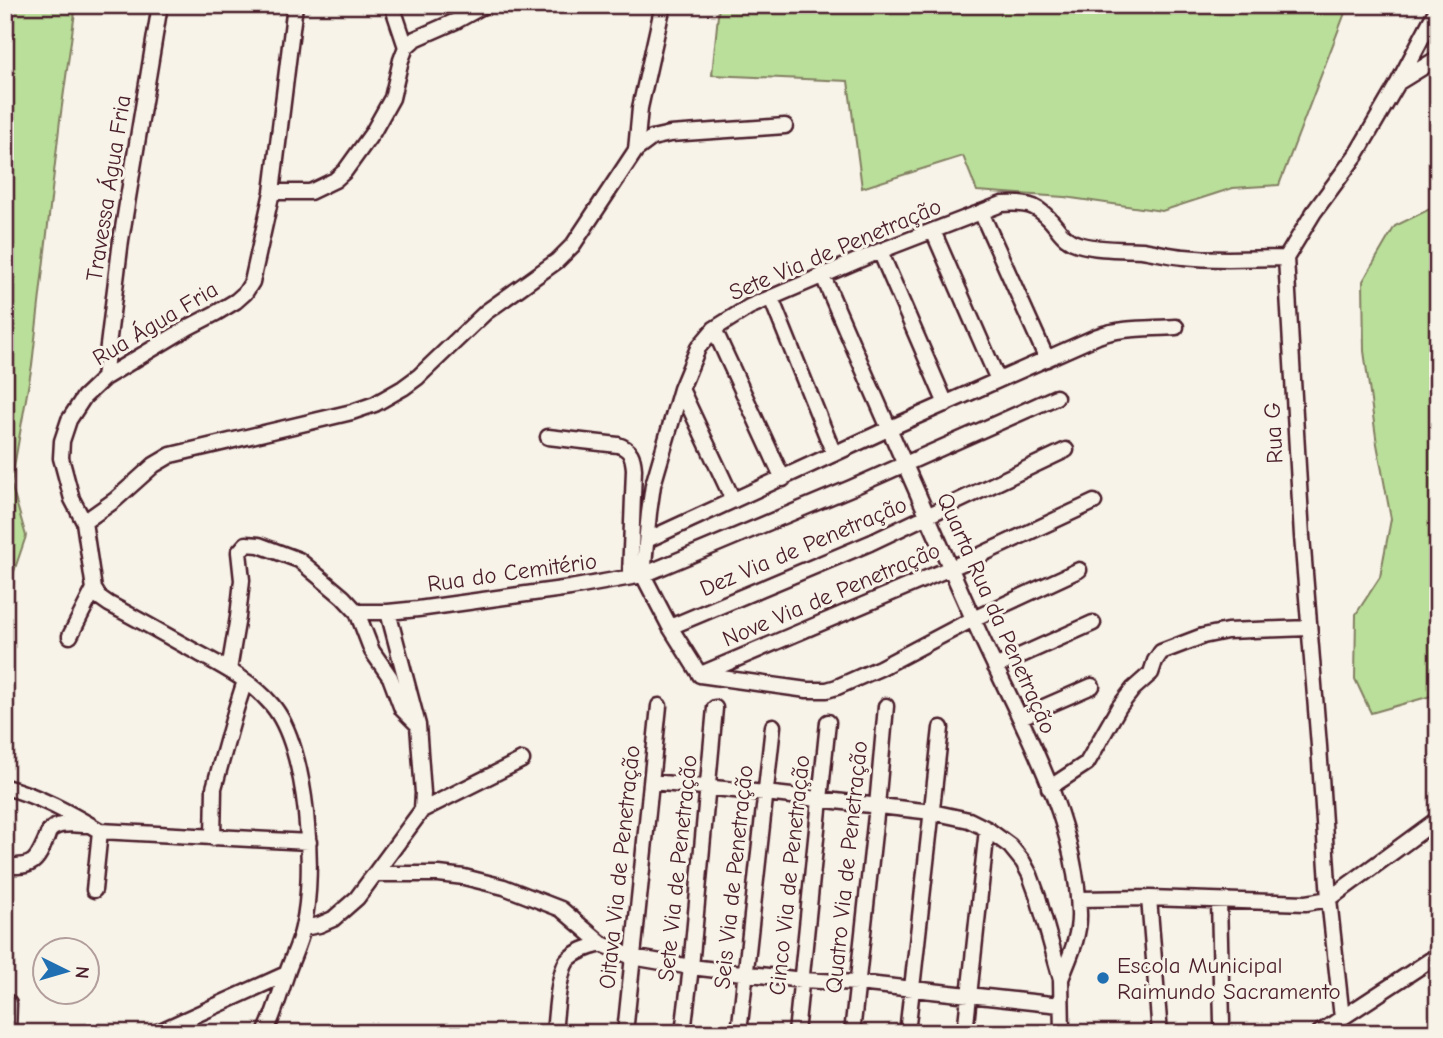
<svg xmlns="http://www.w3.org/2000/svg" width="1443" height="1038" font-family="'Comic Neue',sans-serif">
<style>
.green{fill:#badf9a;stroke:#827f62;stroke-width:2}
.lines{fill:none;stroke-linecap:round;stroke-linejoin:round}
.street-casing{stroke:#4a1f2b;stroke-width:19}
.street{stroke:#f7f3e8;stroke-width:14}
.poi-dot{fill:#1f6fb2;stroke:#f7f3e8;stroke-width:2.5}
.labels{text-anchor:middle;stroke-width:6;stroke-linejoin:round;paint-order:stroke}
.street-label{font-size:23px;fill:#4a1f2b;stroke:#f7f3e8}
.poi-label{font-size:23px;fill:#4a1f2b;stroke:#f7f3e8;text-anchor:start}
</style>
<rect width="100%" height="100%" fill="#f7f3e8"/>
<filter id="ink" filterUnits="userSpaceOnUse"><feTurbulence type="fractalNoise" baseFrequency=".0143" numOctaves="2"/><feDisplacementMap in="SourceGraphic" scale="14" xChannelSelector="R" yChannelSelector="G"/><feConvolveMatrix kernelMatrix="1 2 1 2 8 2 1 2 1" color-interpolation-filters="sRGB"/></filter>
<g filter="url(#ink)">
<path class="green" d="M 5,5 L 76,5 L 60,120 L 32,365 L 11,484 L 26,536 L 5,598 Z
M 719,5 L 1348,5 L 1279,185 L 1233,188 L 1162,211 L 1064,197 L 977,191 L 963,156 L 862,188 L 848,81 L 712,75 Z
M 1438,205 L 1438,694 L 1371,713 L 1355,679 L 1356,614 L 1380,577 L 1391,519 L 1377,444 L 1364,351 L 1363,281 L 1395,226 Z"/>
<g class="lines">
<g class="street-casing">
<path id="street" d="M 392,5 L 406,47
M 1399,82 L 1438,58
M 636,150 L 640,108 L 663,5
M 272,192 L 310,192 L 335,180 L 345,171 L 373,132 L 392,98 L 401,60 L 406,47 L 415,39 L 456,21 L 485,5
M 981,212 L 1047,359
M 933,231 L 998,380
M 880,251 L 946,404
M 823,276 C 872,391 923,506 974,621 C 1014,712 1076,810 1079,913 C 1080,936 1069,958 1061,979
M 771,298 L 834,454
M 714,329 L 783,479
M 104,378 L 121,240 L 160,5
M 681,389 L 733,500
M 548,437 L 618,445 C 631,449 633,457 634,469 L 630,577
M 84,522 L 115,500 L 154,465 L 171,455 L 352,412 L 375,404 L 403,388 L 418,377 L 486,312 L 557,261 L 573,245 L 636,150 L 652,138 L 670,134 L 785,126
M 647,540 L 888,429 L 1098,336 C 1122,327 1151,329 1176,327
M 1079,570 L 973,619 L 880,668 L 837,687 L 827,690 L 807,690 L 700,675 L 670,627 L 643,575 L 649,513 L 653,485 L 681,389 L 698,348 L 714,329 L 749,307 L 880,251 L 1002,204 C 1030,202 1040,206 1057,228 C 1063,236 1068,241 1078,244 C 1098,250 1121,249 1142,250 C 1156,252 1170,256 1184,257 C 1218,261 1253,258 1286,258
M 94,589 L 84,522 L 72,499 L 61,458 L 62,441 L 69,420 L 84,397 L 104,378 L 189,327 L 216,313 L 236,301 L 245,293 L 252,282 L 272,192 L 295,5
M 357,612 L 388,612 L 418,609 L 570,588 L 643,575 L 851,488 L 1056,397
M 670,627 L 870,543 L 1066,450
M 70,636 L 94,589 L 99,597 L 109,604 C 136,618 162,633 189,648 C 218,664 250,679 272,705 C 308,747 316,874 303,927 C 300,943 292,958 287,973 C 280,993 275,1013 265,1033
M 995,667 L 1093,623
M 229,670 L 238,617 L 242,580 L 239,552 L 246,544 L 259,545 L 299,560 L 343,597 L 357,612 L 372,651 L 390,677 L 402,709 L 418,725
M 701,674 L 974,558 L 1094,502
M 1021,717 L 1092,686
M 652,782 L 765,793 L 932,812 L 969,820 L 987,829 L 1010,846 L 1023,862 L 1030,875 L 1038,897 L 1061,979 L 1062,1033
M 5,787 C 39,796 70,813 100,831 L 309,842
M 1049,788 L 1087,763 L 1119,707 L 1133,689 L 1151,673 L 1155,661 L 1161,652 L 1203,636 L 1227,631 L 1309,628
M 422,810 L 522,760
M 213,838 L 214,788 L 236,709 L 245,681
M 5,866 C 34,867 36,863 47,837 C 48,833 49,830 53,828 C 62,822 77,825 87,825
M 375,874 L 439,874 L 464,877 L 504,887 L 561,909 L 602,944 L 632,957 L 691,967 L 802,980 L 858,983 L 1060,1005
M 94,890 L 100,831
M 1149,898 L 1160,1033
M 1078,899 L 1149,898 L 1306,903 L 1329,899 L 1438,819
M 1219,901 L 1222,1022
M 303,928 L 319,925 L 333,919 L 357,898 L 422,810 L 423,793 L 418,725 L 388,612
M 1342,1018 L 1329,899 L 1319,746 L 1302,536 L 1286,258 L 1314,212 L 1356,155 L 1398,83 L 1438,7
M 8,1033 L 9,1003
M 156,1033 L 286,974
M 554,1033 C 556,1015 558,974 567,961 C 575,951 590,947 602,944
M 625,1033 L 659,706
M 683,1033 L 691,967 L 715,708
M 739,1033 L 773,726
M 796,1033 L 828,722
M 852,1033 L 877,806 L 886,706
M 907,1033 L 941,728
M 965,1033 L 987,829
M 1319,1033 L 1438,955"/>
</g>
<use href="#street" class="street"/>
</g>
</g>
<circle class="poi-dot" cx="1103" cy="978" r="7"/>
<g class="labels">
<g class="street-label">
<text transform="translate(108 188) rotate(-81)" y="8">Travessa Água Fria</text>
<text transform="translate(835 249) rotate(-23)" y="8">Sete Via de Penetração</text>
<text transform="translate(155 323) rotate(-31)" y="8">Rua Água Fria</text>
<text transform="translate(1273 433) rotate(-93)" y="8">Rua G</text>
<text transform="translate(803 546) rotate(-23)" y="8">Dez Via de Penetração</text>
<text transform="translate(512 572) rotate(-8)" y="8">Rua do Cemitério</text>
<text transform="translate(831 594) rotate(-23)" y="8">Nove Via de Penetração</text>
<text transform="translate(997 613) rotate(66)" y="8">Quarta Rua da Penetração</text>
<text transform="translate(619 867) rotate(-84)" y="8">Oitava Via de Penetração</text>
<text transform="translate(846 867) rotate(-84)" y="8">Quatro Via de Penetração</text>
<text transform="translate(677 868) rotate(-84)" y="8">Sete Via de Penetração</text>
<text transform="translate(789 875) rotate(-84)" y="8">Cinco Via de Penetração</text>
<text transform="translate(733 877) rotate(-84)" y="8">Seis Via de Penetração</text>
</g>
<g class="poi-label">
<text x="1117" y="973">Escola Municipal<tspan x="1117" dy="26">Raimundo Sacramento</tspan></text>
</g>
</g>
<rect width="1443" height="1038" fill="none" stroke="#f7f3e8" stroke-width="28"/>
<rect x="14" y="14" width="1415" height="1010" fill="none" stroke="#4a1f2b" stroke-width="2.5" filter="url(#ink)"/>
<g transform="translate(66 971) rotate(95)"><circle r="33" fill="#f7f3e8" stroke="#b29e9c" stroke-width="2"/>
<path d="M0-5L12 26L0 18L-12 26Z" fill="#1f6fb2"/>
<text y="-10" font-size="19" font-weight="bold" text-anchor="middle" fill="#4a1f2b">N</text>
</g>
</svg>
